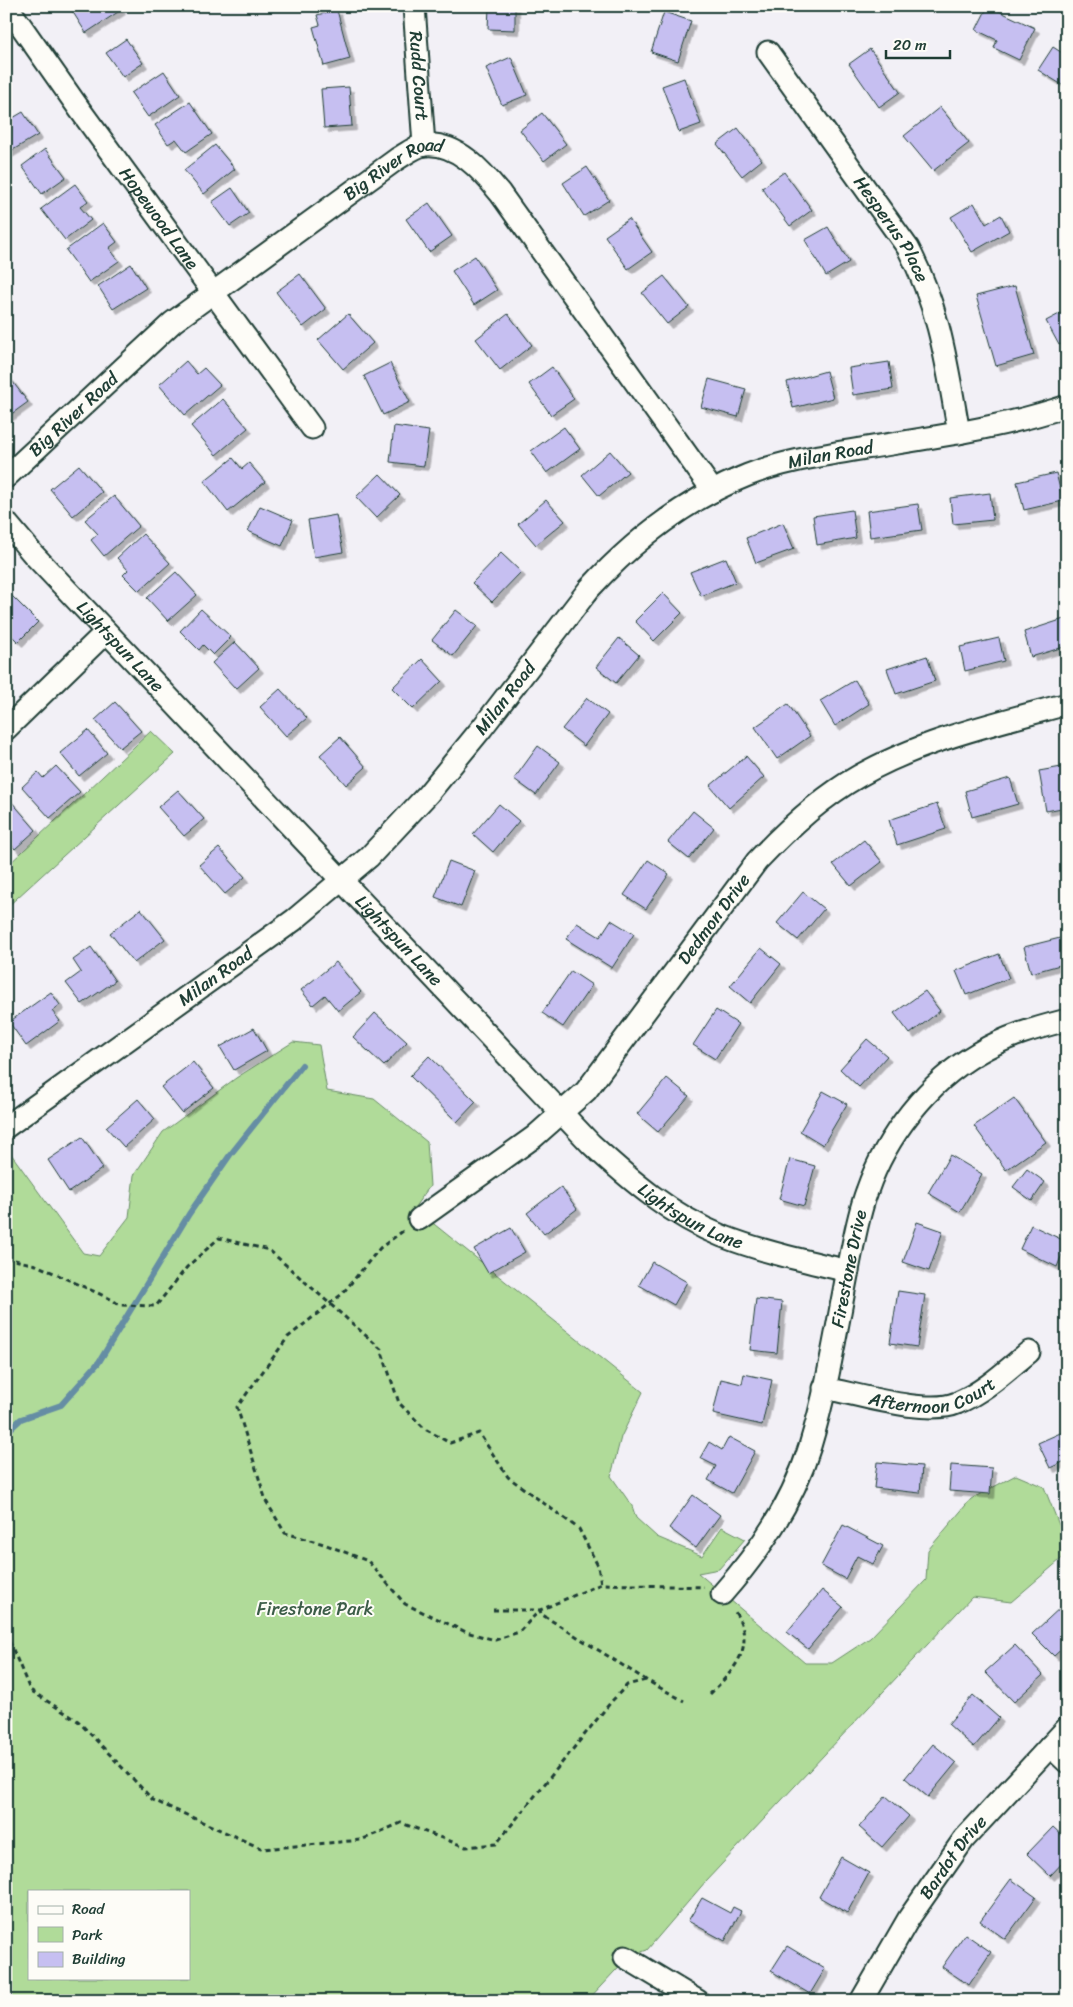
<svg xmlns="http://www.w3.org/2000/svg" width="1073" height="2007" font-family="Sriracha,sans-serif">
<style>
.green{fill:#b0db99;stroke:#688c66;fill-rule:evenodd}
.lines{fill:none;stroke-linecap:round;stroke-linejoin:round}
.stream{stroke:#658da4;stroke-width:6}
.building{fill:#c6bff1;stroke:#1f3d34;filter:url(#shadow)}
.minor-casing{stroke:#1f3d34;stroke-width:25}
.path{stroke:#1f3d34;stroke-width:3;stroke-dasharray:5 4;stroke-linecap:butt}
.minor{stroke:#fdfcf7;stroke-width:21}
.labels{text-anchor:middle;stroke-width:4;stroke-linejoin:round;paint-order:stroke}
.street-label{font-size:18px;fill:#1f3d34;stroke:#fdfcf7}
.park-label{font-size:18px;fill:#3c5d48;stroke:#fdfcf7}
</style>
<defs>
<filter id="shadow"><feDropShadow dx="4.5" dy="4.5" stdDeviation="0" flood-color="#0004"/></filter>
</defs>
<rect width="100%" height="100%" fill="#f2f0f6"/>
<filter id="ink" filterUnits="userSpaceOnUse"><feTurbulence type="fractalNoise" baseFrequency=".02" numOctaves="2"/><feDisplacementMap in="SourceGraphic" scale="10" xChannelSelector="R" yChannelSelector="G"/><feConvolveMatrix kernelMatrix="1 2 1 2 8 2 1 2 1" color-interpolation-filters="sRGB"/></filter>
<g filter="url(#ink)">
<path class="green" d="M 151,731 L 175,754 L 6,908 L 6,867 Z
M 293,1042 L 319,1045 L 327,1091 L 374,1099 L 427,1142 L 430,1186 L 414,1208 L 643,1392 L 621,1437 L 611,1476 L 632,1506 L 636,1518 L 657,1537 L 702,1556 L 722,1527 L 745,1539 L 719,1569 L 698,1573 L 805,1663 L 832,1663 L 870,1638 L 926,1580 L 928,1550 L 971,1499 L 1016,1475 L 1044,1487 L 1067,1545 L 1067,1554 L 1011,1602 L 972,1597 L 706,1881 L 647,1950 L 628,1957 L 587,2001 L 6,2001 L 6,1147 L 83,1253 L 99,1256 L 129,1217 L 134,1175 L 163,1132 L 236,1078 ZM 29,1891 L 189,1891 L 189,1978 L 29,1978 Z"/>
<g class="lines">
<path class="stream" d="M 6,1433 L 21,1419 L 61,1405 L 99,1362 L 189,1214 L 230,1155 L 302,1065"/>
</g>
<path class="building" d="M 69,6 L 118,6 L 121,10 L 86,33 Z
M 489,6 L 515,6 L 515,30 L 488,29 Z
M 988,6 L 1035,28 L 1019,60 L 994,48 L 997,40 L 976,30 Z
M 337,10 L 350,59 L 324,66 L 313,27 L 320,25 L 317,15 Z
M 664,12 L 691,21 L 678,61 L 651,52 Z
M 126,39 L 143,63 L 123,77 L 106,53 Z
M 1053,47 L 1067,56 L 1067,88 L 1038,70 Z
M 870,49 L 900,92 L 879,107 L 849,64 Z
M 511,57 L 527,95 L 502,105 L 486,68 Z
M 164,71 L 180,95 L 148,117 L 131,93 Z
M 684,78 L 701,124 L 679,132 L 662,86 Z
M 349,87 L 352,126 L 324,128 L 321,89 Z
M 190,102 L 212,134 L 186,152 L 176,139 L 168,144 L 155,125 Z
M 940,107 L 969,143 L 933,171 L 904,136 Z
M 23,112 L 38,135 L 6,154 L 6,122 Z
M 542,113 L 566,144 L 544,161 L 520,130 Z
M 738,128 L 762,160 L 742,176 L 717,144 Z
M 215,145 L 235,169 L 204,194 L 184,170 Z
M 45,149 L 66,177 L 42,194 L 22,166 Z
M 587,167 L 609,200 L 584,216 L 563,183 Z
M 784,172 L 812,210 L 790,226 L 762,188 Z
M 75,184 L 88,201 L 80,207 L 91,220 L 65,240 L 41,209 Z
M 232,188 L 249,213 L 230,226 L 212,202 Z
M 429,203 L 452,236 L 429,252 L 406,219 Z
M 974,203 L 986,224 L 1001,215 L 1009,231 L 972,252 L 951,217 Z
M 629,219 L 652,252 L 628,269 L 605,236 Z
M 103,223 L 117,242 L 109,248 L 119,261 L 89,282 L 66,250 Z
M 828,227 L 849,262 L 826,276 L 805,240 Z
M 475,256 L 497,290 L 474,305 L 452,271 Z
M 131,264 L 146,288 L 113,309 L 98,286 Z
M 300,274 L 326,309 L 303,327 L 276,292 Z
M 664,276 L 689,307 L 667,324 L 642,293 Z
M 1015,286 L 1034,355 L 996,366 L 976,296 Z
M 1067,310 L 1067,341 L 1059,345 L 1046,321 Z
M 348,314 L 373,343 L 343,369 L 318,340 Z
M 508,314 L 532,345 L 500,370 L 476,339 Z
M 186,361 L 197,374 L 204,368 L 220,385 L 185,415 L 159,385 Z
M 889,362 L 893,389 L 853,395 L 849,368 Z
M 390,363 L 410,402 L 383,415 L 364,376 Z
M 552,367 L 574,399 L 551,415 L 529,384 Z
M 826,371 L 833,398 L 793,408 L 787,382 Z
M 9,377 L 28,402 L 6,418 L 6,379 Z
M 709,379 L 746,389 L 738,417 L 701,407 Z
M 223,399 L 248,428 L 216,455 L 191,426 Z
M 394,426 L 429,431 L 424,466 L 390,462 Z
M 564,427 L 580,449 L 547,473 L 531,451 Z
M 610,451 L 628,472 L 599,496 L 582,475 Z
M 233,458 L 242,469 L 249,463 L 265,482 L 228,512 L 204,481 Z
M 79,465 L 102,492 L 73,516 L 50,489 Z
M 1056,473 L 1063,501 L 1024,510 L 1017,482 Z
M 380,474 L 400,495 L 376,518 L 356,497 Z
M 990,493 L 993,520 L 953,524 L 950,498 Z
M 114,496 L 139,526 L 104,556 L 91,540 L 98,534 L 85,520 Z
M 546,500 L 565,521 L 536,545 L 518,524 Z
M 918,504 L 922,530 L 870,537 L 867,511 Z
M 260,506 L 293,520 L 282,546 L 248,531 Z
M 852,510 L 856,538 L 817,545 L 813,516 Z
M 336,515 L 343,552 L 314,557 L 308,520 Z
M 783,523 L 794,549 L 756,563 L 746,538 Z
M 143,534 L 170,563 L 139,591 L 123,575 L 128,570 L 117,558 Z
M 501,553 L 521,572 L 492,602 L 472,583 Z
M 726,558 L 736,582 L 701,596 L 690,572 Z
M 176,572 L 197,595 L 168,621 L 147,598 Z
M 663,593 L 682,613 L 654,641 L 635,621 Z
M 10,594 L 38,622 L 18,642 L 6,630 L 6,598 Z
M 201,609 L 231,637 L 213,655 L 203,645 L 199,650 L 180,631 Z
M 456,610 L 477,626 L 453,656 L 432,640 Z
M 1067,618 L 1067,646 L 1031,657 L 1024,632 Z
M 619,638 L 639,655 L 616,683 L 596,667 Z
M 999,638 L 1004,661 L 965,671 L 960,647 Z
M 235,642 L 259,668 L 236,689 L 212,663 Z
M 927,656 L 935,681 L 896,694 L 887,669 Z
M 422,659 L 442,681 L 413,709 L 392,688 Z
M 855,680 L 869,704 L 835,726 L 820,701 Z
M 280,689 L 307,718 L 286,736 L 260,707 Z
M 587,698 L 608,714 L 584,746 L 562,729 Z
M 115,702 L 141,731 L 120,748 L 95,720 Z
M 788,704 L 810,736 L 777,759 L 755,727 Z
M 88,730 L 107,753 L 79,776 L 60,753 Z
M 340,737 L 366,767 L 346,785 L 320,755 Z
M 538,746 L 560,762 L 536,795 L 514,779 Z
M 746,756 L 764,777 L 729,808 L 710,786 Z
M 56,766 L 80,792 L 50,818 L 22,787 L 38,772 L 43,778 Z
M 1067,766 L 1067,807 L 1046,811 L 1039,771 Z
M 1010,778 L 1018,804 L 972,817 L 965,791 Z
M 178,790 L 204,819 L 184,836 L 158,807 Z
M 11,801 L 36,830 L 15,849 L 6,839 L 6,806 Z
M 499,804 L 519,821 L 493,852 L 473,834 Z
M 937,804 L 946,829 L 897,845 L 889,820 Z
M 693,811 L 714,828 L 689,859 L 668,842 Z
M 864,840 L 882,862 L 851,886 L 833,864 Z
M 219,848 L 245,877 L 225,894 L 199,865 Z
M 648,860 L 669,874 L 646,909 L 624,895 Z
M 449,861 L 475,871 L 461,907 L 435,897 Z
M 803,892 L 824,909 L 798,940 L 777,923 Z
M 141,909 L 165,939 L 134,963 L 110,933 Z
M 611,920 L 634,934 L 612,968 L 566,939 L 577,923 L 600,937 Z
M 1064,937 L 1067,963 L 1031,973 L 1024,947 Z
M 91,947 L 115,981 L 82,1004 L 66,983 L 81,972 L 73,960 Z
M 761,948 L 781,964 L 750,1003 L 730,986 Z
M 999,954 L 1009,978 L 966,995 L 956,971 Z
M 336,962 L 361,992 L 338,1011 L 325,995 L 313,1005 L 301,990 Z
M 571,971 L 592,985 L 563,1027 L 542,1013 Z
M 925,991 L 940,1011 L 910,1034 L 894,1013 Z
M 51,992 L 60,1005 L 52,1011 L 60,1021 L 26,1046 L 9,1022 Z
M 716,1010 L 738,1024 L 715,1059 L 693,1045 Z
M 375,1013 L 407,1042 L 384,1066 L 353,1037 Z
M 254,1028 L 267,1051 L 234,1070 L 220,1047 Z
M 867,1039 L 887,1056 L 859,1087 L 840,1069 Z
M 429,1056 L 476,1102 L 457,1122 L 410,1076 Z
M 193,1062 L 214,1088 L 182,1113 L 161,1087 Z
M 667,1078 L 689,1096 L 658,1132 L 637,1114 Z
M 823,1091 L 847,1104 L 823,1145 L 800,1131 Z
M 1014,1098 L 1046,1142 L 1006,1170 L 974,1126 Z
M 138,1099 L 155,1119 L 124,1147 L 106,1127 Z
M 82,1137 L 103,1168 L 69,1192 L 48,1160 Z
M 950,1155 L 982,1174 L 960,1212 L 928,1193 Z
M 790,1159 L 815,1166 L 804,1206 L 779,1199 Z
M 1027,1169 L 1045,1182 L 1032,1201 L 1013,1187 Z
M 561,1187 L 577,1209 L 544,1234 L 527,1213 Z
M 917,1222 L 943,1231 L 929,1271 L 903,1262 Z
M 1031,1225 L 1067,1242 L 1057,1267 L 1020,1249 Z
M 511,1228 L 525,1252 L 488,1273 L 474,1249 Z
M 652,1262 L 687,1282 L 674,1305 L 639,1285 Z
M 898,1291 L 925,1295 L 917,1347 L 890,1343 Z
M 756,1299 L 782,1302 L 777,1353 L 750,1350 Z
M 744,1374 L 772,1380 L 762,1425 L 713,1414 L 721,1379 L 742,1384 Z
M 1067,1430 L 1067,1460 L 1050,1468 L 1038,1443 Z
M 729,1437 L 755,1451 L 732,1493 L 708,1480 L 716,1466 L 700,1458 L 709,1442 L 722,1450 Z
M 877,1462 L 922,1466 L 920,1493 L 874,1488 Z
M 951,1465 L 992,1468 L 990,1494 L 949,1491 Z
M 693,1495 L 720,1515 L 696,1548 L 669,1528 Z
M 843,1525 L 883,1546 L 873,1564 L 857,1556 L 845,1579 L 821,1566 Z
M 822,1590 L 843,1607 L 808,1649 L 787,1632 Z
M 1063,1605 L 1067,1609 L 1067,1644 L 1054,1656 L 1032,1634 Z
M 1015,1645 L 1043,1675 L 1014,1702 L 985,1672 Z
M 973,1695 L 999,1718 L 974,1747 L 948,1724 Z
M 933,1744 L 956,1763 L 928,1797 L 905,1778 Z
M 886,1796 L 909,1816 L 882,1847 L 859,1827 Z
M 1053,1827 L 1067,1840 L 1067,1858 L 1050,1876 L 1027,1854 Z
M 841,1857 L 869,1873 L 847,1913 L 819,1897 Z
M 1011,1879 L 1036,1897 L 1005,1939 L 980,1921 Z
M 702,1898 L 730,1913 L 733,1907 L 741,1911 L 725,1941 L 688,1921 Z
M 965,1934 L 991,1952 L 969,1985 L 942,1967 Z
M 787,1946 L 825,1969 L 810,1994 L 771,1971 Z"/>
<g class="lines">
<g class="minor-casing">
<g id="minor">
<path id="s1" d="M 7,6 L 80,110 L 312,428"/>
<path id="s2" d="M 414,6 L 424,145"/>
<path id="s3" d="M 768,52 L 908,248 C 940,309 947,366 959,433"/>
<path id="s4" d="M 6,477 L 173,322 L 397,159 C 406,154 415,146 425,145 C 457,142 482,171 500,193 L 713,491"/>
<path id="s5" d="M 6,522 L 33,554 C 219,751 406,947 591,1144 C 630,1180 672,1216 722,1236 C 763,1252 806,1261 848,1271"/>
<path d="M 6,729 L 106,632"/>
<path id="s6" d="M 6,1127 L 294,920 L 369,857 L 428,794 L 482,728 L 589,589 C 633,541 687,499 748,475 C 786,460 827,455 866,448 C 934,437 1001,428 1067,406"/>
<path id="s7" d="M 419,1219 L 534,1137 L 586,1091 L 757,861 C 787,829 820,798 859,776 C 922,740 997,723 1067,704"/>
<path id="s8" d="M 824,1388 C 857,1394 928,1416 957,1403 C 984,1392 1007,1370 1029,1352"/>
<path id="s9" d="M 722,1594 C 761,1550 793,1502 810,1446 C 828,1387 837,1325 849,1265 C 854,1240 858,1215 867,1191 C 886,1136 928,1082 978,1053 C 1006,1036 1036,1028 1067,1020"/>
<path d="M 1050,1746 L 1067,1762"/>
<path d="M 625,1957 L 698,2001"/>
<path id="s10" d="M 861,2001 L 909,1918 L 964,1839 L 1067,1728"/>
</g>
</g>
<path class="path" d="M 403,1231 L 380,1248 L 342,1294 L 288,1337 L 237,1407 L 266,1501 L 285,1533 L 324,1544 L 368,1561 L 405,1604 L 466,1632 L 495,1640 L 519,1632 L 540,1610 L 541,1614 L 646,1680 L 684,1701
M 6,1258 L 36,1265 L 113,1300 L 119,1305 L 156,1306 L 187,1267 L 219,1238 L 269,1250 L 381,1349 L 399,1403 L 425,1429 L 450,1443 L 479,1433 L 508,1477 L 579,1529 L 598,1566 L 601,1584
M 493,1610 L 540,1610 L 601,1584 L 704,1587
M 6,1633 L 30,1690 L 78,1721 L 153,1800 L 263,1849 L 361,1840 L 401,1823 L 466,1847 L 496,1844 L 611,1702 L 627,1685 L 646,1680
M 710,1694 C 736,1668 758,1645 733,1609"/>
<use href="#minor" class="minor"/>
</g>
</g>
<g class="labels">
<g class="street-label">
<text dy="6" stroke="none"><textPath href="#s2" startOffset="70">Rudd Court</textPath></text>
<text dy="6" stroke="none"><textPath href="#s4" startOffset="498">Big River Road</textPath></text>
<text dy="6" stroke="none"><textPath href="#s1" startOffset="261">Hopewood Lane</textPath></text>
<text dy="6" stroke="none"><textPath href="#s3" startOffset="216">Hesperus Place</textPath></text>
<text dy="6" stroke="none"><textPath href="#s4" startOffset="92">Big River Road</textPath></text>
<text dy="6" stroke="none"><textPath href="#s6" startOffset="1082">Milan Road</textPath></text>
<text dy="6" stroke="none"><textPath href="#s5" startOffset="169">Lightspun Lane</textPath></text>
<text dy="6" stroke="none"><textPath href="#s6" startOffset="662">Milan Road</textPath></text>
<text dy="6" stroke="none"><textPath href="#s7" startOffset="425">Dedmon Drive</textPath></text>
<text dy="6" stroke="none"><textPath href="#s5" startOffset="574">Lightspun Lane</textPath></text>
<text dy="6" stroke="none"><textPath href="#s6" startOffset="258">Milan Road</textPath></text>
<text dy="6" stroke="none"><textPath href="#s5" startOffset="978">Lightspun Lane</textPath></text>
<text dy="6" stroke="none"><textPath href="#s9" startOffset="355">Firestone Drive</textPath></text>
<text dy="6" stroke="none"><textPath href="#s8" startOffset="112">Afternoon Court</textPath></text>
<text dy="6" stroke="none"><textPath href="#s10" startOffset="171">Bardot Drive</textPath></text>
</g>
<g class="park-label">
<text x="315" y="1615">Firestone Park</text>
</g>
</g>
<rect width="1073" height="2007" fill="none" stroke="#fdfcf7" stroke-width="25"/>
<rect x="12" y="12" width="1048" height="1982" fill="none" stroke="#1f3d34" stroke-width="2" filter="url(#ink)"/>
<rect x="28" y="1890" width="162" height="90" fill="#fdfcf7" stroke="#a4b0a9"/>
<rect x="38" y="1906" width="25" height="8" fill="#fdfcf7" stroke="#a4b0a9"/>
<text x="72" y="1914" font-size="15" fill="#1f3d34">Road</text>
<rect x="38" y="1927" width="25" height="15" fill="#b0db99" stroke="#a4b0a9"/>
<text x="72" y="1940" font-size="15" fill="#1f3d34">Park</text>
<rect x="38" y="1952" width="25" height="15" fill="#c6bff1" stroke="#a4b0a9"/>
<text x="72" y="1964" font-size="15" fill="#1f3d34">Building</text>
<path d="M886 50v8h64v-8" fill="none" stroke="#1f3d34" stroke-width="2.5"/>
<text x="893" y="50" font-size="15" fill="#1f3d34" stroke="#fdfcf7" stroke-width="4" paint-order="stroke">20 m</text>
</svg>
